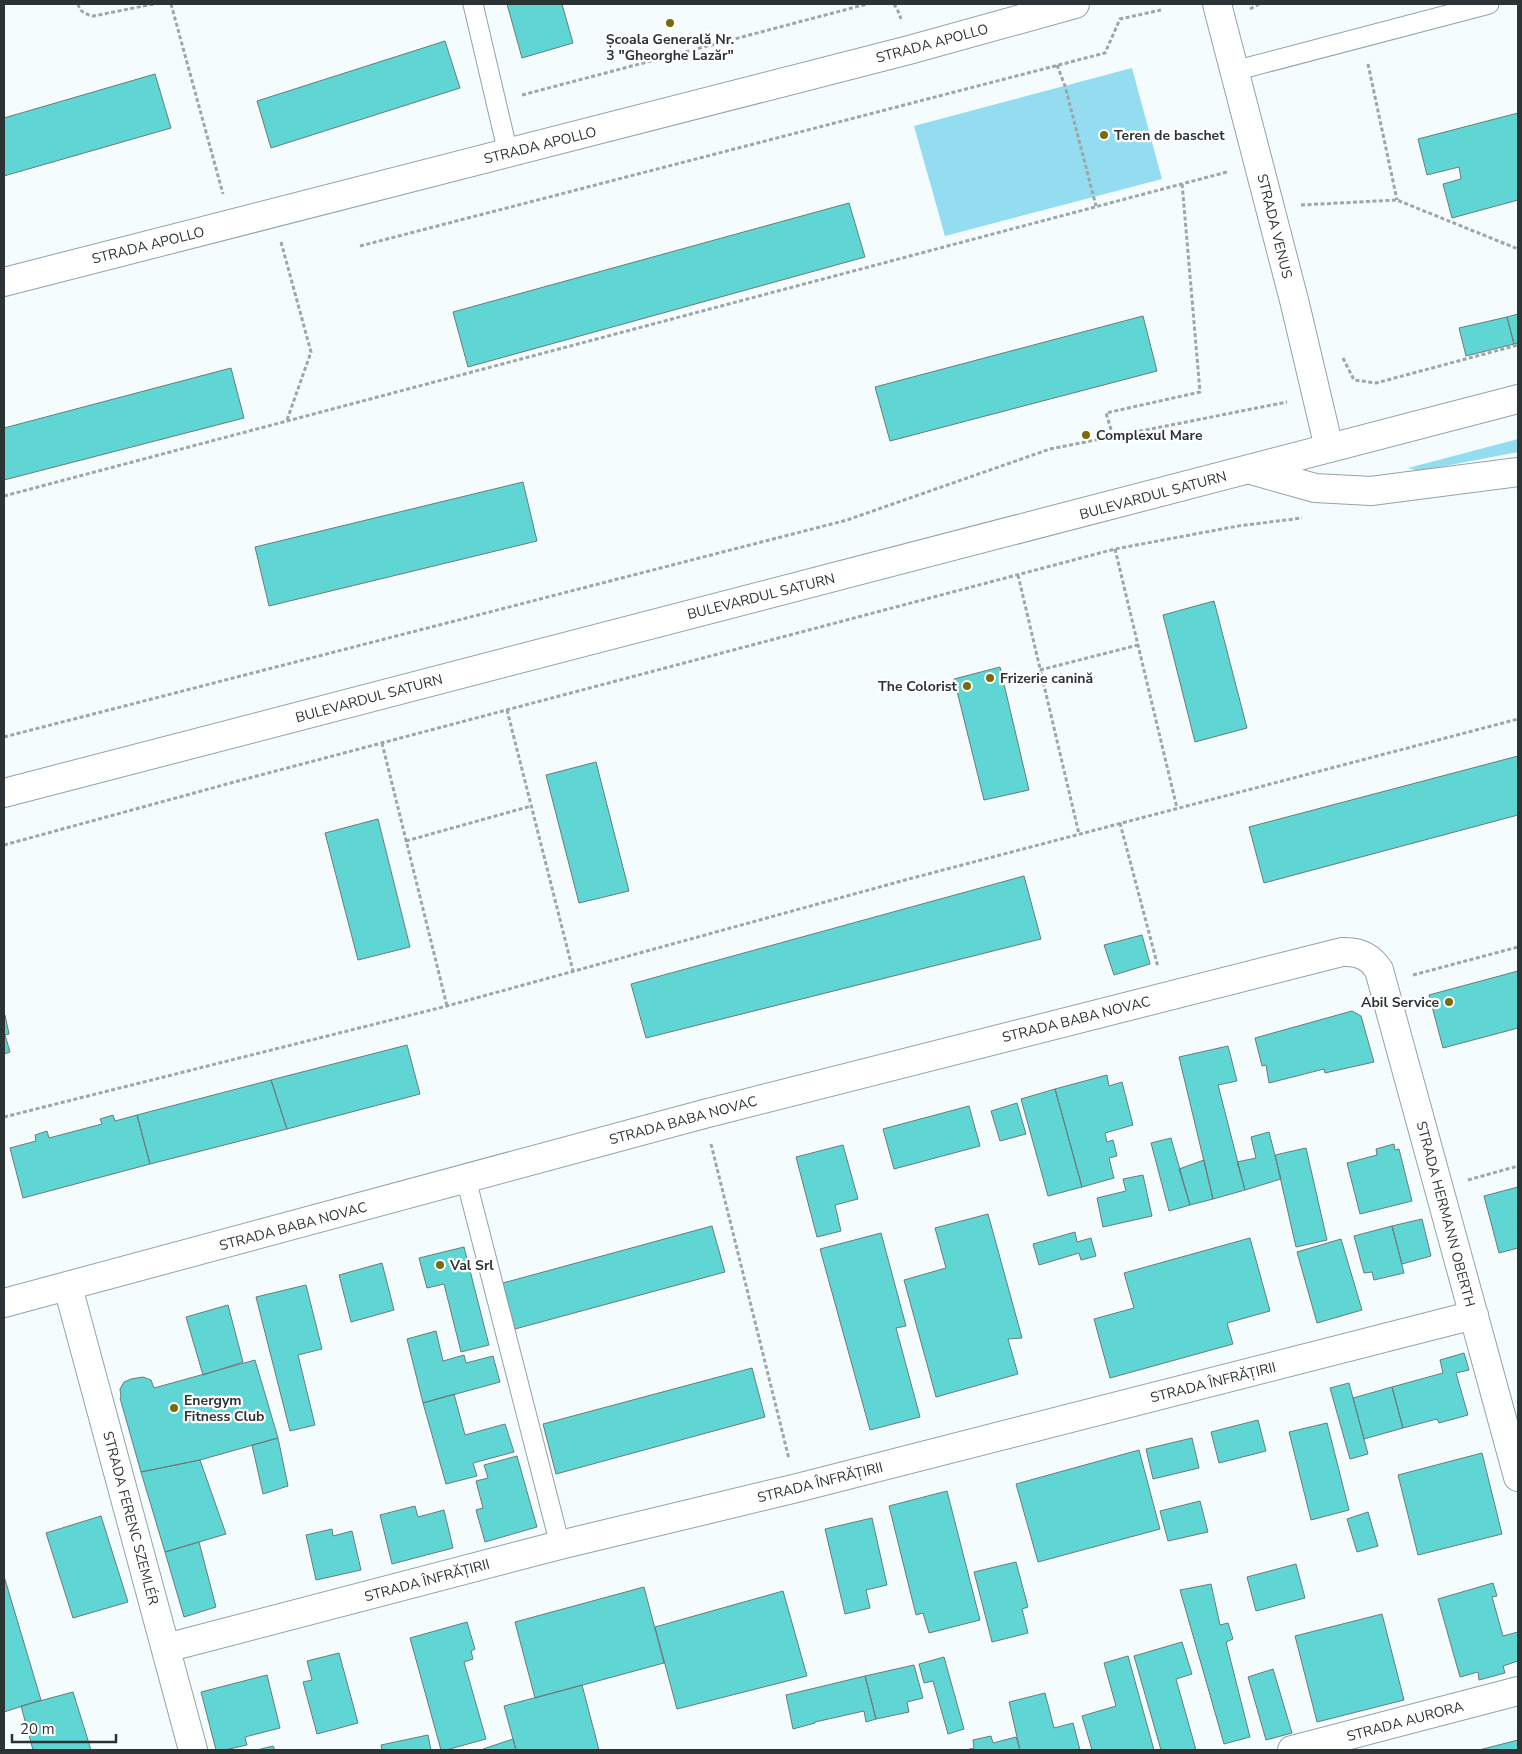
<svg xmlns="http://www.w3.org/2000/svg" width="1522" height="1754" font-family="'Nunito Sans',sans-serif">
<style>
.green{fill:#94dcf0}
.building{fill:#5fd6d4;stroke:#6a7b7b}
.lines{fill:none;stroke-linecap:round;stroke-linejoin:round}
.lane-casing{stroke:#92a3a8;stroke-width:21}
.street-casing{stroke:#92a3a8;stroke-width:30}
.secondary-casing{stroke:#92a3a8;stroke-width:30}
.path{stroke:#9fa6a8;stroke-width:3;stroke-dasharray:4 2.5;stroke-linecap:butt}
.lane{stroke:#fff;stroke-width:19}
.street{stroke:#fff;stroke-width:28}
.secondary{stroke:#fff;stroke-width:28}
.poi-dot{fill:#786c07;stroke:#fff;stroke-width:2}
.labels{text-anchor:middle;stroke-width:4.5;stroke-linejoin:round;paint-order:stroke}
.poi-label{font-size:14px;font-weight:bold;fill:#2c3335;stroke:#fff;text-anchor:start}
.street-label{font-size:14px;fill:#2c3335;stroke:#fff}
</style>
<rect width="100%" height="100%" fill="#f5fcfe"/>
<path class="green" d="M 1132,68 L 1162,179 L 945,236 L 914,126 Z
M 1518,439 L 1518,452 L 1419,471 L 1408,468 Z"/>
<path class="building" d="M 507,4 L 562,4 L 573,43 L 522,58 Z
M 445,41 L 460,88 L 271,148 L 257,101 Z
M 155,74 L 171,128 L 4,176 L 4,118 Z
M 1518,113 L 1518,200 L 1452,218 L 1443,184 L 1461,179 L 1459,167 L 1427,175 L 1418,139 Z
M 849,203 L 865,257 L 468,367 L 453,312 Z
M 1518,314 L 1518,343 L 1514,344 L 1507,317 Z
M 1143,316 L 1157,371 L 890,441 L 875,387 Z
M 1507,317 L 1514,344 L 1466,356 L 1459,328 Z
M 231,368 L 244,418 L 4,480 L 4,428 Z
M 523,482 L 537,541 L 269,606 L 255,547 Z
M 1214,601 L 1247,728 L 1195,742 L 1163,615 Z
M 1000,667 L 1029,790 L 984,800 L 954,679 Z
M 1518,756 L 1518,815 L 1264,883 L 1249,827 Z
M 596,762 L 629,891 L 579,903 L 546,775 Z
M 378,819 L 410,947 L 358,960 L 325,833 Z
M 1024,876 L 1041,939 L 646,1038 L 631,984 Z
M 1142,935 L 1150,964 L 1114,975 L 1104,945 Z
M 1518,971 L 1518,1028 L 1443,1048 L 1429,995 Z
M 1352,1011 L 1361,1016 L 1374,1062 L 1325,1073 L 1324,1069 L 1269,1083 L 1266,1065 L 1262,1066 L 1255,1038 Z
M 4,1015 L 5,1015 L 9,1034 L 5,1035 L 10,1052 L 4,1054 Z
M 407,1045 L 420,1094 L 287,1129 L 271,1080 Z
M 1228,1046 L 1237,1081 L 1218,1085 L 1245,1190 L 1213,1199 L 1179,1057 Z
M 1107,1075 L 1109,1086 L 1122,1082 L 1133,1125 L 1105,1133 L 1107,1142 L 1113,1140 L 1117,1156 L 1109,1158 L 1114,1178 L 1082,1187 L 1055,1089 Z
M 271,1080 L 287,1129 L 150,1164 L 137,1115 Z
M 1055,1089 L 1082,1187 L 1048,1196 L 1021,1099 Z
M 1017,1103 L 1026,1134 L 1000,1141 L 991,1111 Z
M 969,1106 L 980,1146 L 894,1169 L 883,1129 Z
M 113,1115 L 115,1121 L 137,1115 L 150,1164 L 23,1198 L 10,1148 L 36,1141 L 35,1135 L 47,1131 L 49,1138 L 102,1124 L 100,1119 Z
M 1269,1132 L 1281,1179 L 1245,1190 L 1237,1162 L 1256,1158 L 1251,1137 Z
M 1171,1138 L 1190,1205 L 1169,1211 L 1151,1143 Z
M 1394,1144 L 1395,1150 L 1399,1149 L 1412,1201 L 1360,1214 L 1347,1163 L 1377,1155 L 1376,1149 Z
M 843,1145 L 858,1199 L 835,1205 L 841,1231 L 817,1237 L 796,1157 Z
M 1306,1148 L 1327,1240 L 1296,1247 L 1275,1155 Z
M 1204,1160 L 1213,1199 L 1190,1205 L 1179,1169 Z
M 1143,1175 L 1152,1216 L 1103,1227 L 1097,1198 L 1126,1191 L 1123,1179 Z
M 1518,1187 L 1518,1248 L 1499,1253 L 1484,1196 Z
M 988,1214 L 1022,1338 L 1008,1339 L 1018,1374 L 936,1397 L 904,1280 L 946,1268 L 935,1228 Z
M 1422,1219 L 1431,1256 L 1402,1264 L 1392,1226 Z
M 712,1226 L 725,1272 L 515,1329 L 503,1283 Z
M 1392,1226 L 1404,1273 L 1374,1280 L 1372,1272 L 1364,1273 L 1354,1236 Z
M 1075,1232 L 1077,1242 L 1091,1238 L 1096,1256 L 1081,1260 L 1079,1253 L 1039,1265 L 1033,1244 Z
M 881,1233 L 906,1326 L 896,1328 L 920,1417 L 870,1430 L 820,1249 Z
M 1250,1238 L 1270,1311 L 1227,1323 L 1233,1344 L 1110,1378 L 1094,1319 L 1134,1308 L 1124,1273 Z
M 1341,1239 L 1362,1310 L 1317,1323 L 1297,1252 Z
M 464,1247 L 489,1345 L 461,1352 L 444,1284 L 427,1288 L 419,1258 Z
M 382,1263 L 394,1310 L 351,1322 L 339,1275 Z
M 306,1285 L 322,1349 L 298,1355 L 315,1425 L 290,1431 L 256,1297 Z
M 228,1305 L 243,1362 L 203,1375 L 186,1317 Z
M 436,1331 L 443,1361 L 464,1355 L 466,1363 L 493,1356 L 500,1382 L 423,1403 L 407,1339 Z
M 1464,1353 L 1469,1370 L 1456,1373 L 1468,1415 L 1439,1423 L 1437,1419 L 1403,1428 L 1392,1387 L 1443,1373 L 1440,1360 Z
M 255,1360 L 278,1438 L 200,1460 L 141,1472 L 120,1398 L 121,1397 L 120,1389 L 124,1382 L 131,1379 L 143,1377 L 151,1380 L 154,1388 Z
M 752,1368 L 765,1417 L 556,1474 L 543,1424 Z
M 1349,1383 L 1368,1454 L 1350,1459 L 1330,1388 Z
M 1392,1387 L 1403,1428 L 1364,1439 L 1353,1398 Z
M 454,1394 L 465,1435 L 505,1424 L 514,1452 L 473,1463 L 477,1476 L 446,1484 L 423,1403 Z
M 1258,1420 L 1266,1451 L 1219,1463 L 1211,1432 Z
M 1327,1423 L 1349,1510 L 1311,1520 L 1289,1432 Z
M 278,1438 L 288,1486 L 263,1494 L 252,1445 Z
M 1192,1438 L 1199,1468 L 1153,1479 L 1146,1449 Z
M 1139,1450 L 1160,1529 L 1038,1562 L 1016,1484 Z
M 1482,1453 L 1502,1534 L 1418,1555 L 1398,1475 Z
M 517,1456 L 537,1527 L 485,1542 L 476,1510 L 483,1508 L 476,1481 L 488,1478 L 484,1465 Z
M 200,1460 L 226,1534 L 165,1552 L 141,1472 Z
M 947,1491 L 980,1620 L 929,1633 L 923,1613 L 916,1615 L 889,1506 Z
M 1200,1501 L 1208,1532 L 1168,1541 L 1160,1511 Z
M 415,1506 L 418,1517 L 444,1510 L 453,1548 L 392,1564 L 380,1515 Z
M 1368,1512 L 1378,1546 L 1357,1552 L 1347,1519 Z
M 101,1516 L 128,1602 L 73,1618 L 46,1533 Z
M 872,1518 L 887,1585 L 866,1590 L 870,1608 L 845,1614 L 825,1529 Z
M 332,1529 L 333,1536 L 352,1531 L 361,1570 L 316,1580 L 306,1535 Z
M 199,1542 L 216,1607 L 184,1617 L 165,1552 Z
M 1016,1562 L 1028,1607 L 1022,1609 L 1028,1633 L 992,1642 L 974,1572 Z
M 1296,1564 L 1305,1598 L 1256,1611 L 1247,1577 Z
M 4,1576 L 41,1700 L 4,1712 Z
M 1493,1583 L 1497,1596 L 1492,1597 L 1503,1636 L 1518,1632 L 1518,1661 L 1503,1666 L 1505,1673 L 1479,1680 L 1478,1672 L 1460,1677 L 1438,1599 Z
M 1211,1584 L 1220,1625 L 1228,1623 L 1233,1639 L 1226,1642 L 1250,1737 L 1224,1744 L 1180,1590 Z
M 644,1587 L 664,1663 L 535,1698 L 515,1622 Z
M 783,1591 L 807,1676 L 677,1709 L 655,1627 Z
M 1382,1614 L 1404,1700 L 1317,1722 L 1295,1636 Z
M 467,1622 L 475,1649 L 471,1651 L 473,1659 L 464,1662 L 486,1739 L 446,1750 L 441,1750 L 410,1638 Z
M 1182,1642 L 1192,1674 L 1176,1679 L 1196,1750 L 1161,1750 L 1134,1656 Z
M 339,1653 L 358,1723 L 317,1734 L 303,1682 L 312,1680 L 307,1661 Z
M 1128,1656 L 1154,1750 L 1092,1750 L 1082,1716 L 1116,1706 L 1104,1663 Z
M 944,1657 L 964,1729 L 948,1734 L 933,1681 L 924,1683 L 919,1664 Z
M 914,1665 L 923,1698 L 907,1702 L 909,1712 L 876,1719 L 865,1676 Z
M 1273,1669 L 1292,1733 L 1266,1740 L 1248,1677 Z
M 267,1675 L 280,1728 L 245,1737 L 247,1745 L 225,1750 L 216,1750 L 201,1692 Z
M 865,1676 L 876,1719 L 866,1722 L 864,1711 L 815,1722 L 815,1723 L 793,1729 L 786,1695 Z
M 582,1685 L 599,1750 L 516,1750 L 504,1706 Z
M 73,1692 L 91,1750 L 33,1750 L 21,1706 Z
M 1045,1693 L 1054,1728 L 1073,1723 L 1080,1750 L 1020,1750 L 1009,1702 Z
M 428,1735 L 431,1750 L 382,1750 L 381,1745 Z
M 991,1736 L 993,1743 L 1016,1737 L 1020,1750 L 966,1750 L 974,1748 L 973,1740 Z
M 513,1739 L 516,1750 L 483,1750 L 483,1749 Z
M 1518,1740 L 1518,1750 L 1479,1750 Z
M 273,1746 L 275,1750 L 257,1750 Z"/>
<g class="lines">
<g class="lane-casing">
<path id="lane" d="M 473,4 L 508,153
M 1234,71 L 1489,4
M 466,1179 L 560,1545"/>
</g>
<g class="street-casing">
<path id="street" d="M 1217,4 L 1295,304 L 1329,448
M 4,282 L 909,50 L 1075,4
M 68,1287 L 193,1750
M 4,1303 L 704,1114 L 1342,952 C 1359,951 1370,956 1379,970 L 1518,1477
M 166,1648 L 560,1545 L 797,1488 L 1474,1315
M 1292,1750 L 1518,1691"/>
</g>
<g class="secondary-casing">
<path id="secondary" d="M 1251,470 L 1315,488 L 1371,491 L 1518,472
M 4,793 L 1518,399"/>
</g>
<path class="path" d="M 78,4 C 80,12 85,14 93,16 L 154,4
M 171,4 L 223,194
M 894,4 L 898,11 L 901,19
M 1250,9 L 1259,4
M 1368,64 L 1397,200
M 1057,65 L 1065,86 L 1096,206
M 522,95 L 867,4
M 1301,205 L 1397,200 L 1518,249
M 281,242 L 311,352 L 287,420
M 360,246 L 1105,53 L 1120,19 L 1161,10
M 1343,358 L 1354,380 L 1376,383 L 1518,345
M 1113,436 L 1106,413 L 1200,392 L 1182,183
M 4,496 L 1227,172
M 1115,549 L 1177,808
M 1018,575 L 1079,834
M 1040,670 L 1138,645
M 507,710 L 573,971
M 4,737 L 847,520 L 1050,449 L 1287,402
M 382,743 L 447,1006
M 1120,823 L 1158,967
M 406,841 L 531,806
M 4,845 L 238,781 L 1115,549 L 1238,526 L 1302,518
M 1413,975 L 1518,947
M 4,1117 L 447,1006 L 905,880 L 1518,719
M 711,1144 L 789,1459
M 1468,1180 L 1518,1166"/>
<use href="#lane" class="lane"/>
<use href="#street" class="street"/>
<use href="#secondary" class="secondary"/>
</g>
<g class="poi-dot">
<circle cx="670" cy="23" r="5"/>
<circle cx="1104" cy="135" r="5"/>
<circle cx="1086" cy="435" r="5"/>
<circle cx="990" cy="678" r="5"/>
<circle cx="967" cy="686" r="5"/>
<circle cx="1449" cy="1002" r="5"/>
<circle cx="440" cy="1265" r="5"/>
<circle cx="174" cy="1408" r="5"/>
</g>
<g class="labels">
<g class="poi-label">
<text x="670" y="44" text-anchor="middle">Școala Generală Nr.<tspan x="670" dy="16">3 "Gheorghe Lazăr"</tspan></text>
<text x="1114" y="140">Teren de baschet</text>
<text x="1096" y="440">Complexul Mare</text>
<text x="1000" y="683">Frizerie canină</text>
<text x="957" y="691" text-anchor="end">The Colorist</text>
<text x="1439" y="1007" text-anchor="end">Abil Service</text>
<text x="450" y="1270">Val Srl</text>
<text x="184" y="1405">Energym<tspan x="184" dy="16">Fitness Club</tspan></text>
</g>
<g class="street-label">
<text transform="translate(932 43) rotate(-15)" y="5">STRADA APOLLO</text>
<text transform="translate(540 145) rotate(-14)" y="5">STRADA APOLLO</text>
<text transform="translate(1275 226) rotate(76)" y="5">STRADA VENUS</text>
<text transform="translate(148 245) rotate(-14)" y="5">STRADA APOLLO</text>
<text transform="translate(1153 495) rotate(-15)" y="5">BULEVARDUL SATURN</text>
<text transform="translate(761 596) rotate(-14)" y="5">BULEVARDUL SATURN</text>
<text transform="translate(369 698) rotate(-15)" y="5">BULEVARDUL SATURN</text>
<text transform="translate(1076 1019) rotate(-14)" y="5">STRADA BABA NOVAC</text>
<text transform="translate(683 1120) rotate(-15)" y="5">STRADA BABA NOVAC</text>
<text transform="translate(1446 1214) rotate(75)" y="5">STRADA HERMANN OBERTH</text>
<text transform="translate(293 1226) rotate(-15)" y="5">STRADA BABA NOVAC</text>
<text transform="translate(1213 1382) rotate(-14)" y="5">STRADA ÎNFRĂȚIRII</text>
<text transform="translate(820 1482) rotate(-14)" y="5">STRADA ÎNFRĂȚIRII</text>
<text transform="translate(131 1518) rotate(75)" y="5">STRADA FERENC SZEMLÉR</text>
<text transform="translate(427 1580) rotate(-15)" y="5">STRADA ÎNFRĂȚIRII</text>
<text transform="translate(1405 1721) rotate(-15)" y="5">STRADA AURORA</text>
</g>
</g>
<rect width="1522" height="1754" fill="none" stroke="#2c3335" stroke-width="10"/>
<path d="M12 1734v8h104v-8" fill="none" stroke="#2c3335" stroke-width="2.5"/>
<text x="20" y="1734" font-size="15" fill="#2c3335" stroke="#ffffff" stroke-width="4" paint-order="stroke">20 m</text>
</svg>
